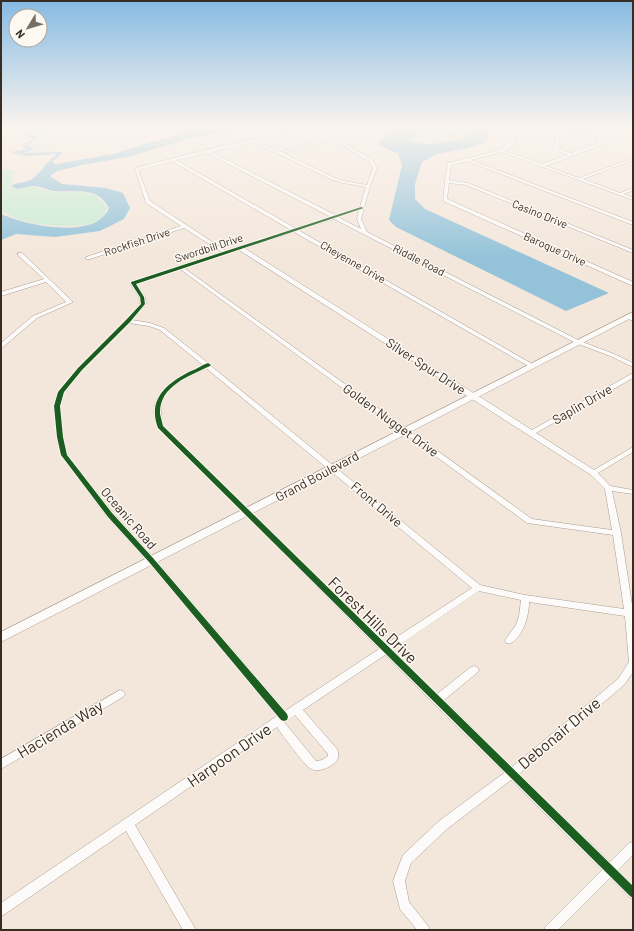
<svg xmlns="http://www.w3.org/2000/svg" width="634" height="931" font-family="Barlow,sans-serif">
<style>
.green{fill:#c7ebd3}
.water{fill:#94c3d9}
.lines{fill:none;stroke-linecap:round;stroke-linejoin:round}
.street-casing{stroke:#a79d93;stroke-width:1}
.secondary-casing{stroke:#a79d93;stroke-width:1}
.street{fill:#fdfbfa;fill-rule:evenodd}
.secondary{fill:#fdfbfa;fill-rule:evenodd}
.cycleway-casing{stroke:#fef8f2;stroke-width:2}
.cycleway{fill:#1b5e20;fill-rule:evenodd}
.labels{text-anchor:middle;stroke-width:3;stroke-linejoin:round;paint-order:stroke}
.far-street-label{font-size:11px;fill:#372d22;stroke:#fef8f2}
.street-label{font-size:13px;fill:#372d22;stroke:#fef8f2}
.near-street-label{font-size:16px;fill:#372d22;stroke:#fef8f2}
</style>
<rect width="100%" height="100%" fill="#f3e7db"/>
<path class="green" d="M 43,127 L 50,127 L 52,129 L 43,145 L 58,150 L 27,152 L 36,149 L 29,145 L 40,140 L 41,137 L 33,133 L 45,130 L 45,128 Z
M 449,127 L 472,127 L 473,130 C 456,142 433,147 412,141 C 422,131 436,130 449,127 Z
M 1,169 L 6,169 L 17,172 L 11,180 L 14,183 L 8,186 C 17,194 25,185 35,187 C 38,187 37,188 40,189 C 45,191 51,192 56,192 C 76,193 95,187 107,208 C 106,211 105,214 103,216 C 89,232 35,225 18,219 C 12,217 7,213 1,211 Z"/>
<path class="water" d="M 34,127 L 40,127 L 43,129 L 41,131 L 31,133 L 38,137 L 38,139 L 27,145 L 34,149 L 25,153 L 61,152 L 63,153 L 53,161 L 53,163 L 57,164 L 113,154 L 200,127 L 253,127 L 190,138 L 132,156 L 82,165 L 57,171 L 50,176 L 62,184 L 106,188 L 123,193 L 130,208 L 124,219 L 100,231 L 55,237 L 16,234 L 1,240 L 1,214 C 25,225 96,241 109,208 C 97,185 75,193 54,191 C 47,190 41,186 34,186 C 25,186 18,192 11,186 C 17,182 26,183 32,179 C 42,171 47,161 57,154 L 27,156 L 12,153 L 15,151 L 26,149 L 21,145 L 33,139 L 25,135 L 23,133 L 39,129 Z
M 408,127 L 446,127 C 433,130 420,131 410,141 L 425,144 L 434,144 L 462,139 L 475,130 L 474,127 L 491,127 L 486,142 L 464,149 L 436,154 L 422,162 L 415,184 L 415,199 L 425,209 L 609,293 L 566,311 L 396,227 L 389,220 L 402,165 L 398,154 L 378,144 C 384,133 396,130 408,127 Z"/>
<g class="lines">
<g class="street-casing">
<path id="street" d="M 305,127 L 310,127 L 256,141 L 280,152 L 322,141 L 339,138 L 331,127 L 335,127 L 348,146 L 372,159 L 377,168 L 370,186 L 361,219 L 367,232 L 580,341 L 614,354 L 633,363 L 633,367 L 610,356 L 576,343 L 334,219 L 298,230 L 534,365 L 535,366 L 534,367 L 530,367 L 294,232 L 244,248 L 532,430 L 633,373 L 633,378 L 536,433 L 594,470 L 633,447 L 633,452 L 598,473 L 610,486 L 633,490 L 633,494 L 612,491 L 621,533 L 633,611 L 633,672 L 624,685 L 519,774 L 610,862 L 629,843 L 633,842 L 633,855 L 618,870 L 633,885 L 633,899 L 629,897 L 610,878 L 558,930 L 544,930 L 546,926 L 602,870 L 511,780 L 447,829 L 411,863 L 405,881 L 409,902 L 428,926 L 430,930 L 417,930 L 400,909 L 393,881 L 403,855 L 439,821 L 504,773 L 385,655 L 303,710 L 337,749 C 340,756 338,761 332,765 C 326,769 318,772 311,769 C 305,766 282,735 277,727 L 135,825 L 196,930 L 183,930 L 126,831 L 5,914 L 1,916 L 1,903 L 277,716 L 148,562 L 107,517 L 61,455 L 57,437 L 54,406 L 58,392 L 78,368 L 126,320 L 140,304 L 139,297 L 130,283 L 131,282 L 222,252 L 184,228 L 90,259 L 86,259 L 86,257 L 181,226 L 146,203 L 135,168 L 206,150 ZM 340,140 L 346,148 L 369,161 L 373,168 L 367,185 L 344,181 L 335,178 L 283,153 L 322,143 ZM 253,142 L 333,180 L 343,183 L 366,187 L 360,207 L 335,215 L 211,152 ZM 207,153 L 331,217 L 295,228 L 176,160 ZM 172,161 L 291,230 L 226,251 L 150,201 L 138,170 ZM 359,210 L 357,219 L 361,229 L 338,217 ZM 239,250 L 591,475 L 605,489 L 612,530 L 532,519 L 184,268 ZM 180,269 L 527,523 L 613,535 L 624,609 L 525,595 L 480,585 L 211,366 L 210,364 L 208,363 L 164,328 L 150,323 L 132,320 L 146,304 L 145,297 L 136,284 ZM 129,323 L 149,326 L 160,330 L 203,365 C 177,378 143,393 158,428 L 379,649 L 285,711 L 154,558 L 113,513 L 67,455 L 63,437 L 60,406 L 64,392 L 82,370 ZM 206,368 L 472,588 L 386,644 L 163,426 C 162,422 161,418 161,414 C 159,388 186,378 206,368 ZM 479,591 L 521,600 L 519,616 L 516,625 L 505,640 L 506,643 C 515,646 524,629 526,621 C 528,615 529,608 529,602 L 625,616 L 629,662 L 618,679 L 512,767 L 444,700 L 477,673 L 479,670 L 477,667 L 474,666 L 471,667 L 437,694 L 392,650 ZM 295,715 L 328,754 L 328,756 L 322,760 L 316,761 L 284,722 Z
M 513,127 L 517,127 L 515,142 L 505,151 L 542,164 L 568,155 L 558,151 L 554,147 L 558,127 L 560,127 L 560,130 L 599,134 L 600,130 L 602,130 L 601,145 L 546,166 L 579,178 L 633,158 L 633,160 L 583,179 L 620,193 L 633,188 L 633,190 L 624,194 L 633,198 L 633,200 L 502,152 L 471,160 L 633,222 L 633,225 L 467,161 L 451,165 L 449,180 L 468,183 L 633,250 L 633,253 L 466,185 L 449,183 L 447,199 L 633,282 L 633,286 L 443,201 L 445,182 L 444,181 L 445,180 L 448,163 L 501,150 L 511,142 ZM 560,132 L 599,136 L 598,143 L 572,153 L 560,149 L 558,147 Z
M 18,253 L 22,253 L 73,302 L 37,318 L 3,347 L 1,348 L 1,343 L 33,316 L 66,302 L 46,282 L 1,296 L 1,292 L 44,279 L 18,255 Z
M 627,315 L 633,317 L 633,321 L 624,317 Z
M 120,690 L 123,691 L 125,694 L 123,697 L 1,769 L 1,759 Z"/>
</g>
<g class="secondary-casing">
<path id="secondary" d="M 633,312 L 633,317 L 249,515 L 1,642 L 1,632 Z"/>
</g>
<use href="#street" class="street"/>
<use href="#secondary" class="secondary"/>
<g class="cycleway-casing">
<path id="cycleway" d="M 361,207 L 364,208 L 136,284 L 144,297 L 145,304 L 130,322 L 82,370 L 64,392 L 60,406 L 63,437 L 67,455 L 112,513 L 153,558 L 287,714 L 288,717 L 287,720 L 284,721 L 281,720 L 149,562 L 108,517 L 61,455 L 57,437 L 54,406 L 58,392 L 78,368 L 126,320 L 141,304 L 140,297 L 131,283 L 131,282 Z
M 208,363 L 211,365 L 210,366 C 189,376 159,386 160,414 C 161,418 162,422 163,426 L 633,886 L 633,898 L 630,896 L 158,428 C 147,399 167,383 191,371 C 197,369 202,365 208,363 Z"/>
</g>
<use href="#cycleway" class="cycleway"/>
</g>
<linearGradient id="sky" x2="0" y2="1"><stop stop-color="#86bae2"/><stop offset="0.49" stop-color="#faf4ef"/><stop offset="1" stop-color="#faf4ef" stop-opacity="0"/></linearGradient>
<rect width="634" height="257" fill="url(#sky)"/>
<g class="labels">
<g class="far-street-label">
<text transform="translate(540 214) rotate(22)" y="4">Casino Drive</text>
<text transform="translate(137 242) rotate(-18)" y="4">Rockfish Drive</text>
<text transform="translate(209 248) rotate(-18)" y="4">Swordbill Drive</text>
<text transform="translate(555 249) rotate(24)" y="4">Baroque Drive</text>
<text transform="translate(419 260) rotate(27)" y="4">Riddle Road</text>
<text transform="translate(353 262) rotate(30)" y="4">Cheyenne Drive</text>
</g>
<g class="street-label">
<text transform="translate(426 366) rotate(33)" y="5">Silver Spur Drive</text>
<text transform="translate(582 404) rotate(-30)" y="5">Saplin Drive</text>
<text transform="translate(391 420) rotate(36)" y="5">Golden Nugget Drive</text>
<text transform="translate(317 476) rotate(-28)" y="5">Grand Boulevard</text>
<text transform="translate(377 504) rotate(40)" y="5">Front Drive</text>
<text transform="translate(129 518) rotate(49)" y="5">Oceanic Road</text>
</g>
<g class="near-street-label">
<text transform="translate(373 620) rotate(44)" y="6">Forest Hills Drive</text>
<text transform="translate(60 729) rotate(-31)" y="6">Hacienda Way</text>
<text transform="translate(559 733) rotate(-40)" y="6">Debonair Drive</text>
<text transform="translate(229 755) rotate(-35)" y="6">Harpoon Drive</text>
</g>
</g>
<rect width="634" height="931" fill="none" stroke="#372d22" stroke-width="4"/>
<g transform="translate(28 28) rotate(232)"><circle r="19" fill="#fef8f2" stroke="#aea79f"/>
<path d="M0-3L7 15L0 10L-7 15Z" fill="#796e63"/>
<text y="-6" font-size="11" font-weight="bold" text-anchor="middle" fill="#372d22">N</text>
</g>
</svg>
